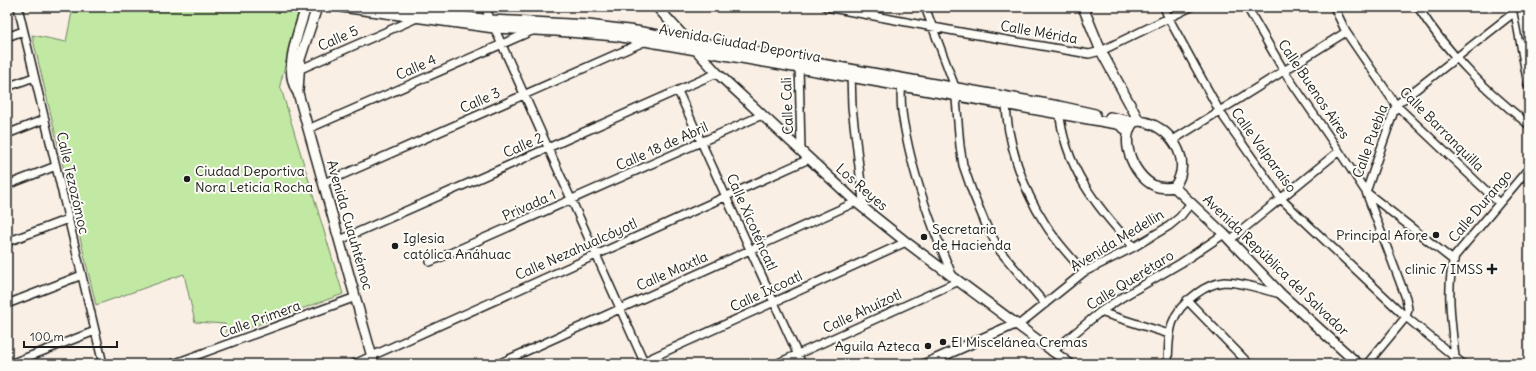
<svg xmlns="http://www.w3.org/2000/svg" width="1536" height="371" font-family="Delius,sans-serif">
<style>
.green{fill:#c2e9a4;stroke:#6f8260}
.lines{fill:none;stroke-linecap:round;stroke-linejoin:round}
.street-casing{stroke:#1c1c1c;stroke-width:10}
.secondary-casing{stroke:#1c1c1c;stroke-width:12}
.street{stroke:#fdfcf7;stroke-width:7}
.secondary{stroke:#fdfcf7;stroke-width:9}
.highway-bridge-casing{stroke:#1c1c1c;stroke-width:15;stroke-linecap:butt}
.highway-bridge{stroke:#fdfcf7;stroke-width:12}
.poi-dot{fill:#1c1c1c;stroke:#fdfcf7;stroke-width:1.5}
.labels{text-anchor:middle;stroke-width:4;stroke-linejoin:round;paint-order:stroke}
.street-label{font-size:14px;fill:#1c1c1c;stroke:#fdfcf7}
.poi-label{font-size:14px;fill:#1c1c1c;stroke:#fdfcf7;text-anchor:start}
</style>
<rect width="100%" height="100%" fill="#f9efe4"/>
<filter id="ink" filterUnits="userSpaceOnUse"><feTurbulence type="fractalNoise" baseFrequency=".025" numOctaves="2"/><feDisplacementMap in="SourceGraphic" scale="8" xChannelSelector="R" yChannelSelector="G"/><feConvolveMatrix kernelMatrix="1 2 1 2 8 2 1 2 1" color-interpolation-filters="sRGB"/></filter>
<g filter="url(#ink)">
<path class="green" d="M 73,7 L 300,7 L 280,85 L 343,294 L 226,336 L 225,324 L 195,322 L 184,274 L 96,305 L 32,35 L 66,42 Z"/>
<g class="lines">
<g class="street-casing">
<path id="street" d="M 18,7 L 103,364
M 485,7 L 645,364
M 826,7 L 960,32 L 1089,54 L 1101,51 L 1191,7
M 925,7 L 955,87 L 960,146 L 963,165 L 972,191 L 986,225 L 1000,251 L 1045,304
M 1164,7 L 1168,17 L 1220,112 L 1281,199 L 1406,317 L 1463,364
M 1247,7 L 1284,71 L 1339,151 L 1366,192 L 1454,261
M 1334,7 L 1346,32 L 1396,105 L 1499,203
M 1418,7 C 1447,54 1487,91 1529,125
M 7,37 L 23,31
M 799,64 L 801,151
M 296,71 L 417,18
M 851,74 L 852,107 L 864,209
M 902,81 C 899,105 904,126 909,149 C 919,193 935,235 953,277
M 7,87 L 34,77
M 678,91 L 802,364
M 1006,100 C 1006,139 1023,190 1044,222 C 1055,241 1070,256 1084,272
M 1059,109 C 1064,166 1096,207 1134,247
M 308,129 L 532,31
M 7,134 L 45,119
M 1173,140 L 1346,32
M 324,183 L 646,41
M 7,185 L 56,166
M 340,240 L 717,73
M 1230,240 L 1339,151
M 7,242 L 68,219
M 430,262 L 762,115
M 1187,300 L 1249,364
M 7,304 L 82,275
M 1100,312 L 1169,334
M 1015,324 L 1021,323 L 1084,272 L 1134,247 L 1169,226 L 1180,217 L 1191,203
M 1052,352 L 1100,312 L 1121,298 L 1181,263 L 1224,234
M 1455,357 C 1452,327 1445,284 1455,256 L 1529,168
M 10,364 L 95,331
M 173,364 L 356,297
M 354,364 L 809,159
M 498,364 L 856,202
M 638,364 L 906,242
M 776,364 L 959,281
M 1168,364 C 1169,332 1168,314 1196,294 C 1204,288 1214,283 1224,282 C 1243,282 1263,290 1281,294
M 1367,364 L 1406,317 L 1408,309 L 1406,298 L 1366,192 L 1396,105 L 1516,11"/>
</g>
<g class="secondary-casing">
<path id="secondary" d="M 306,7 C 299,31 282,70 298,93 L 374,364
M 342,7 L 494,28 L 556,31 L 616,36 L 1111,123 L 1118,124 L 1128,131
M 389,7 L 491,20 L 588,25 L 636,31 L 1059,106 L 1095,114
M 657,7 L 717,73 L 856,202 L 906,242 L 1070,364
M 1083,7 L 1101,51 L 1139,121
M 1515,7 L 1529,85
M 298,91 L 300,59 L 317,7
M 1110,117 L 1134,122
M 1139,121 C 1169,124 1195,160 1174,187 C 1169,188 1164,188 1158,187 C 1136,181 1117,141 1134,122 Z
M 1174,187 L 1224,234 L 1281,294 L 1358,364
M 925,364 L 1015,324"/>
</g>
<use href="#street" class="street"/>
<use href="#secondary" class="secondary"/>
<g class="highway-bridge-casing">
<path id="highway-bridge" d="M 1523,7 L 1529,38"/>
</g>
<use href="#highway-bridge" class="highway-bridge"/>
</g>
</g>
<g class="poi-dot">
<circle cx="187" cy="179" r="4"/>
<circle cx="1436" cy="235" r="4"/>
<circle cx="924" cy="237" r="4"/>
<circle cx="395" cy="246" r="4"/>
<path d="M1490 263h4v4h4v4h-4v4h-4v-4h-4v-4h4z"/>
<circle cx="943" cy="342" r="4"/>
<circle cx="928" cy="346" r="4"/>
</g>
<g class="labels">
<g class="street-label">
<text transform="translate(1039 32) rotate(10)" y="5">Calle Mérida</text>
<text transform="translate(338 38) rotate(-24)" y="5">Calle 5</text>
<text transform="translate(740 43) rotate(10)" y="5">Avenida Ciudad Deportiva</text>
<text transform="translate(416 67) rotate(-24)" y="5">Calle 4</text>
<text transform="translate(1314 89) rotate(56)" y="5">Calle Buenos Aires</text>
<text transform="translate(480 100) rotate(-24)" y="5">Calle 3</text>
<text transform="translate(787 106) rotate(-92)" y="5">Calle Cali</text>
<text transform="translate(1442 129) rotate(45)" y="5">Calle Barranquilla</text>
<text transform="translate(1370 141) rotate(-70)" y="5">Calle Puebla</text>
<text transform="translate(523 145) rotate(-24)" y="5">Calle 2</text>
<text transform="translate(662 146) rotate(-24)" y="5">Calle 18 de Abril</text>
<text transform="translate(1264 150) rotate(54)" y="5">Calle Valparaíso</text>
<text transform="translate(73 183) rotate(77)" y="5">Calle Tezozómoc</text>
<text transform="translate(862 187) rotate(41)" y="5">Los Reyes</text>
<text transform="translate(529 205) rotate(-24)" y="5">Privada 1</text>
<text transform="translate(1480 206) rotate(-50)" y="5">Calle Durango</text>
<text transform="translate(752 222) rotate(66)" y="5">Calle Xicoténcatl</text>
<text transform="translate(350 225) rotate(74)" y="5">Avenida Cuauhtémoc</text>
<text transform="translate(1117 240) rotate(-31)" y="5">Avenida Medellin</text>
<text transform="translate(576 249) rotate(-24)" y="5">Calle Nezahualcóyotl</text>
<text transform="translate(1276 265) rotate(44)" y="5">Avenida República del Salvador</text>
<text transform="translate(672 271) rotate(-24)" y="5">Calle Maxtla</text>
<text transform="translate(1130 280) rotate(-32)" y="5">Calle Querétaro</text>
<text transform="translate(766 291) rotate(-25)" y="5">Calle Ixcoatl</text>
<text transform="translate(862 311) rotate(-25)" y="5">Calle Ahuízotl</text>
<text transform="translate(260 319) rotate(-20)" y="5">Calle Primera</text>
</g>
<g class="poi-label">
<text x="195" y="176">Ciudad Deportiva<tspan x="195" dy="16">Nora Leticia Rocha</tspan></text>
<text x="932" y="234">Secretaria<tspan x="932" dy="16">de Hacienda</tspan></text>
<text x="1428" y="240" text-anchor="end">Principal Afore</text>
<text x="403" y="243">Iglesia<tspan x="403" dy="16">católica Anáhuac</tspan></text>
<text x="1483" y="274" text-anchor="end">clinic 7 IMSS</text>
<text x="951" y="347">El Miscelánea Cremas</text>
<text x="920" y="351" text-anchor="end">Aguila Azteca</text>
</g>
</g>
<rect width="1536" height="371" fill="none" stroke="#fdfcf7" stroke-width="24"/>
<rect x="12" y="12" width="1512" height="347" fill="none" stroke="#1c1c1c" stroke-width="1.5" filter="url(#ink)"/>
<path d="M24 341v6h93v-6" fill="none" stroke="#1c1c1c" stroke-width="2"/>
<text x="30" y="341" font-size="12" fill="#1c1c1c" stroke="#fdfcf7" stroke-width="3" paint-order="stroke">100 m</text>
</svg>
